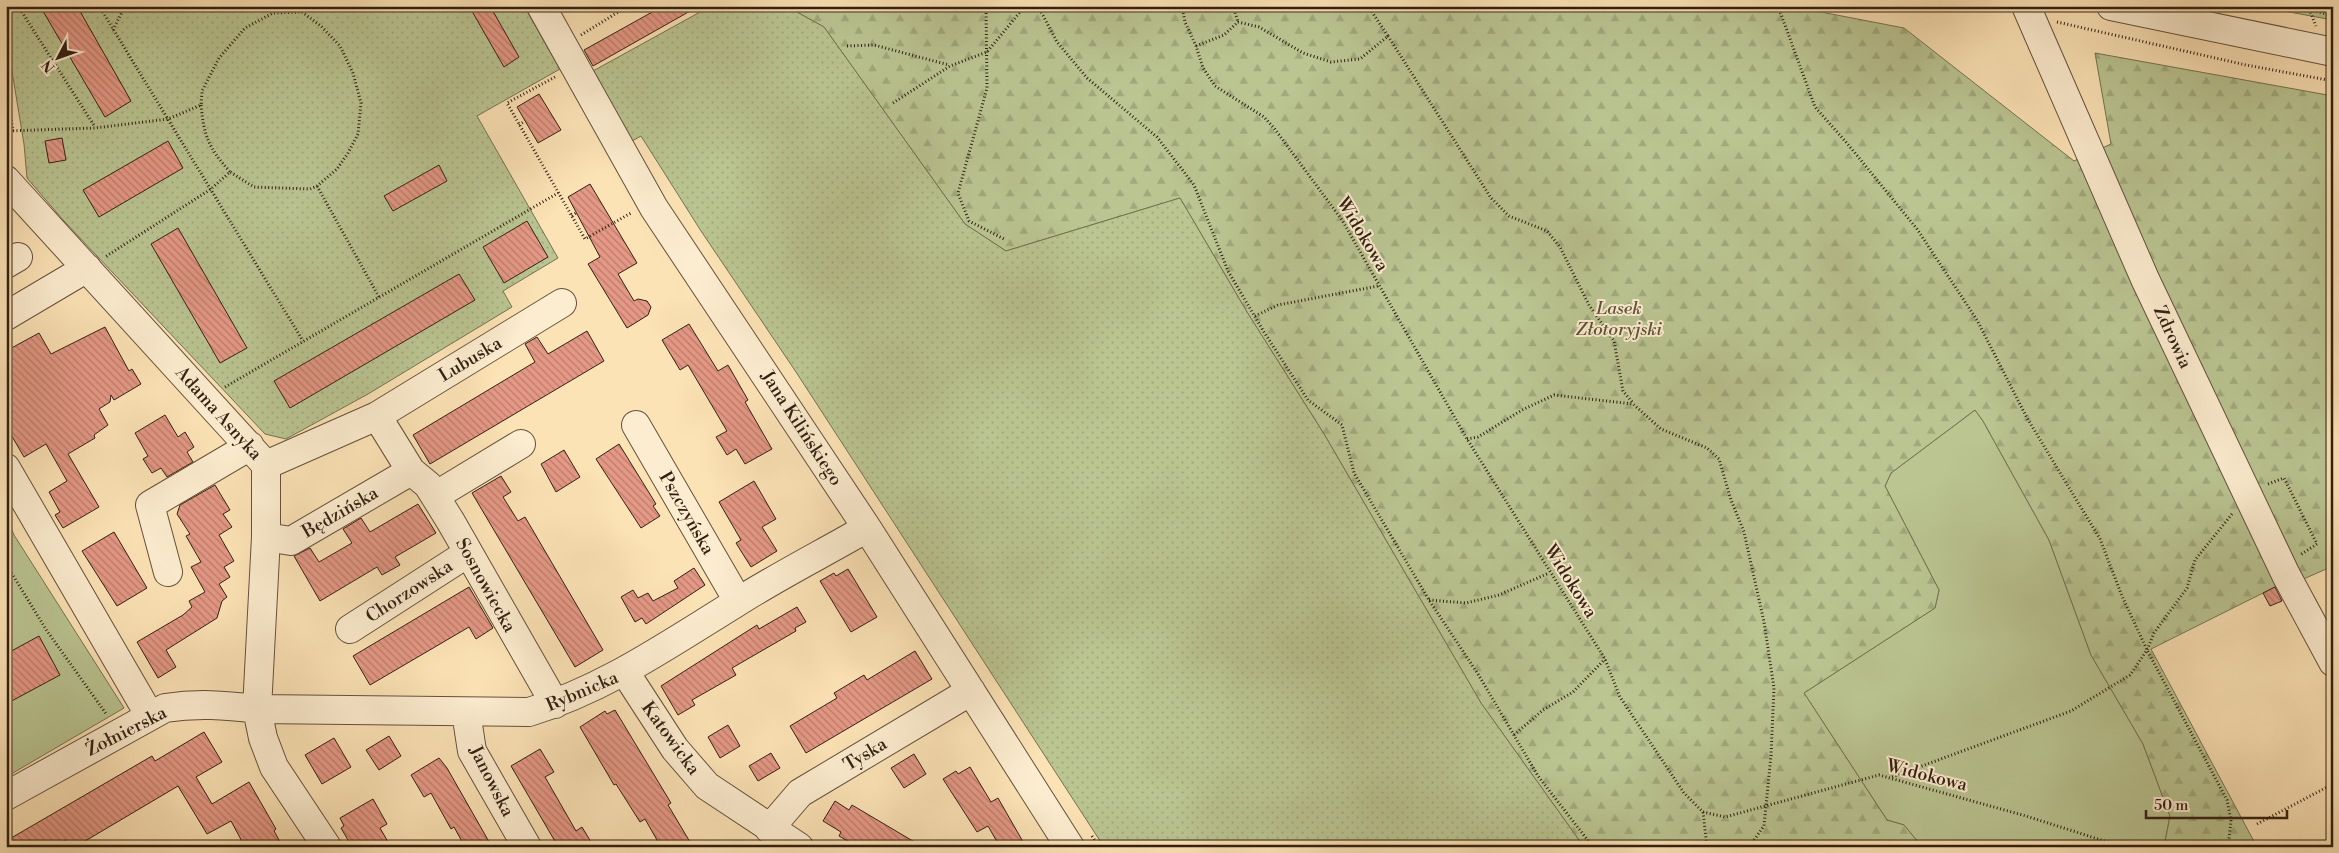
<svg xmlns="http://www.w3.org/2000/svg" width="2339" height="853" font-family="'Libre Bodoni',serif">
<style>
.green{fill:#bac592;stroke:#767252}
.forest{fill:url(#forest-firs);stroke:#767252}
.garden{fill:url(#garden-dots);stroke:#767252}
.building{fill:url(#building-back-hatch);stroke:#322013}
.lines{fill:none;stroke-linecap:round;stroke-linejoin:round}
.minor-casing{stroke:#64513c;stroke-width:30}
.path{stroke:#322013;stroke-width:3;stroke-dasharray:1 2.5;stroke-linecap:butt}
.minor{stroke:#fdedd0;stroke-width:28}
.labels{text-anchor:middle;stroke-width:4;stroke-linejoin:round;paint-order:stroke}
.street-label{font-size:18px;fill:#322013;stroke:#fdedd0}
.park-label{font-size:18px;font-style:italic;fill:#5b5239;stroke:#fdedd0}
</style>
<defs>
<pattern id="forest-firs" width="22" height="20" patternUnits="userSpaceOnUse" patternTransform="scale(1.25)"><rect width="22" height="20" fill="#bac592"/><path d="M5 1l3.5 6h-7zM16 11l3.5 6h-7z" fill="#a0a97d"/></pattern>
<pattern id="garden-dots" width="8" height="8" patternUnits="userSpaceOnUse" patternTransform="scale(1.25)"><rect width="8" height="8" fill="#bac592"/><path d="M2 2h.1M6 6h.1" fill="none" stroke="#a0a97d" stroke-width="1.8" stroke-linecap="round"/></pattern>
<pattern id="building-back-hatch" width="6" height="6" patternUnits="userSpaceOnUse" patternTransform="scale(1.25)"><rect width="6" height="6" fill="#e59885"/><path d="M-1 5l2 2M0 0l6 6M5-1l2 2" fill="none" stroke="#ba7c6c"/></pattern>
</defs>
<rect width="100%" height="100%" fill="#fce3b6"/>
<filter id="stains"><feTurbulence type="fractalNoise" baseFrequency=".004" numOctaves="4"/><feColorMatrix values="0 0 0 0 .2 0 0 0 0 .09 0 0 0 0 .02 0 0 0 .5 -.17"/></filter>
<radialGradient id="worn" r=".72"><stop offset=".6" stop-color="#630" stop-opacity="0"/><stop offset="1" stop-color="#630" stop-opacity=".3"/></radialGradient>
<path class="green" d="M 1975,410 L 1983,421 L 2049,540 L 2091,655 L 2143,744 L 2170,816 L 2164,847 L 1922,847 L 1904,825 L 1887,820 L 1804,693 L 1935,608 L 1939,590 L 1885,486 L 1891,473 Z
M 6,516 L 14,535 L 124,708 L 6,777 Z"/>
<path class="forest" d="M 786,6 L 1790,6 L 1904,28 L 2074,161 L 2111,144 L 2095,53 L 2333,96 L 2333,566 L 2299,581 L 2277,586 L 2151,649 L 2257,847 L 2164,847 L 2170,816 L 2143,744 L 2091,655 L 2049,540 L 1983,421 L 1975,410 L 1891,473 L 1885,486 L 1939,590 L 1935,608 L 1804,693 L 1887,820 L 1904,825 L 1922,847 L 1584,847 L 1481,703 L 1324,434 L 1247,312 L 1180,198 L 1006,251 L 965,224 L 824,27 Z
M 2259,6 L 2333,6 L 2333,20 L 2262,7 Z"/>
<path class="garden" d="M 6,6 L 524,6 L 560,69 L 477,116 L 558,258 L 503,291 L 512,307 L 368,394 L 286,439 L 265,434 L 64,221 L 27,178 L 24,144 L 6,35 Z
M 711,6 L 786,6 L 824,27 L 965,224 L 1006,251 L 1180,198 L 1247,312 L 1324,434 L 1481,703 L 1584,847 L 1104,847 L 796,372 L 701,231 L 641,136 L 632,141 L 593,71 Z"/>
<path class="building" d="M 40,6 L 77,6 L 131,101 L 105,117 Z
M 469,6 L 490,6 L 519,57 L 504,67 Z
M 663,6 L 699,6 L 593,66 L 584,50 Z
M 539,94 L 561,130 L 538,143 L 517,107 Z
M 62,138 L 66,160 L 49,163 L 45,141 Z
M 168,141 L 183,168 L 99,217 L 83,190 Z
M 439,165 L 447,181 L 393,211 L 384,196 Z
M 590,184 L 637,263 L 618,274 L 634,301 L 638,299 L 647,301 L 651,307 L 648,315 L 627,328 L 588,264 L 600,257 L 568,197 Z
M 527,221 L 548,257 L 504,283 L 483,247 Z
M 178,228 L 247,348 L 220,363 L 151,244 Z
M 459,274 L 475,300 L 290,408 L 274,381 Z
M 689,324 L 718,371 L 728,365 L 748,400 L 745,402 L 772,449 L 745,464 L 736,449 L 727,455 L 716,437 L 727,431 L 688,365 L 680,370 L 662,340 Z
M 105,327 L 129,371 L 132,369 L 141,384 L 114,400 L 111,395 L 110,402 L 99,409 L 108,425 L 94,435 L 95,438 L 68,454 L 99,507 L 63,528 L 55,515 L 60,512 L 49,492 L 67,481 L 46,444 L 24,457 L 6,426 L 6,351 L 39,333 L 51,354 Z
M 587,331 L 604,361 L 430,464 L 413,435 L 535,362 L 525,344 L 537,337 L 548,354 Z
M 165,415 L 178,437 L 185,432 L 194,447 L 187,452 L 193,462 L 167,477 L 161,468 L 152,473 L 143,459 L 148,456 L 135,433 Z
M 619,444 L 656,504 L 653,506 L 660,516 L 641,528 L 596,459 Z
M 564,450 L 580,477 L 556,492 L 541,464 Z
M 501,476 L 511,492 L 503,497 L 518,521 L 525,517 L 603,650 L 575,667 L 472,493 Z
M 754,481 L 776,519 L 762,527 L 777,551 L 751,567 L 736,543 L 741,540 L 719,502 Z
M 215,485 L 230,510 L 223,514 L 232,527 L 219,535 L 234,561 L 224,567 L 230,577 L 219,584 L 227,597 L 222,601 L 217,618 L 166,650 L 176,667 L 158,678 L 137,642 L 183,615 L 192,607 L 189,601 L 205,592 L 191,567 L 201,562 L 186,536 L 190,534 L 177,514 L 180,505 Z
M 418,504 L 436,533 L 395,557 L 400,565 L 382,575 L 377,567 L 320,601 L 294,556 L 310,548 L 319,562 L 352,543 L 343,529 L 361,518 L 370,532 Z
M 114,532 L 147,588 L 117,606 L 82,551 Z
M 694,568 L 705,585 L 646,624 L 642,618 L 635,622 L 621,597 L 633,590 L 638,598 L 648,593 L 653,601 L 678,588 L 674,581 Z
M 848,569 L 877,617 L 851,632 L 820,581 L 834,573 L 836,576 Z
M 469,587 L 493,628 L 476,639 L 469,627 L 370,685 L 353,656 Z
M 2275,587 L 2282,601 L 2270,606 L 2263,593 Z
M 797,607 L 806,622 L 795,628 L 796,631 L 732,668 L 736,675 L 692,700 L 695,705 L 678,715 L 661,686 L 757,625 L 759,629 Z
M 39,636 L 60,675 L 6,704 L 6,654 Z
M 915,651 L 932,679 L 806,753 L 790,726 L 837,698 L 834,693 L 864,675 L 867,680 Z
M 615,710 L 671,803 L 668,805 L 693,847 L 661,847 L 645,819 L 640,822 L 616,784 L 614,785 L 580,727 L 605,711 L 607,714 Z
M 728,725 L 740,746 L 720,758 L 708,737 Z
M 204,732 L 222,762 L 196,777 L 212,804 L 249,782 L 276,829 L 274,831 L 283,847 L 245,847 L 231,821 L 207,834 L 178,786 L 75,847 L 69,847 L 65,840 L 53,847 L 6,847 L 6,841 L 152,756 L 155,761 Z
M 389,736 L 401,756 L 379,770 L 366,750 Z
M 334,738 L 351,767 L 322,784 L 305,755 Z
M 540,749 L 554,772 L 545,777 L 576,831 L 582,827 L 594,847 L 550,847 L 556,843 L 511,766 Z
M 771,753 L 780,768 L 758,781 L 749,766 Z
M 914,754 L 926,774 L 904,788 L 891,768 Z
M 439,758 L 447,768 L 492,847 L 465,847 L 454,827 L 451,829 L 431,793 L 424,797 L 411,775 Z
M 970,767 L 991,802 L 998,798 L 1026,847 L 1000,847 L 988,826 L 977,832 L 943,779 L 956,771 L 958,774 Z
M 373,799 L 387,824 L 380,828 L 391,847 L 352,847 L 341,828 L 344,826 L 340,818 Z
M 835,801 L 849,810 L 852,805 L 923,847 L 858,847 L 839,836 L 841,832 L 823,821 Z"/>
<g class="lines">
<g class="minor-casing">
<path id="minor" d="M 541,6 L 654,208 L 867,528 L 1070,847
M 2026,6 L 2145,279 L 2286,575 L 2333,662
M 2111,6 L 2333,52
M 6,180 L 266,465 L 266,537 L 257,709 L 263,738 L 274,767 L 327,847
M 6,264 L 18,257
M 6,316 L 87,268
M 377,416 L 411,471 L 428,485 L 451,522 L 555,704
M 636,425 L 738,601
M 266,465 L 377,416 L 562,303
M 6,468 L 150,716
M 435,496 L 521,444
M 266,537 L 291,541 L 411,471
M 168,572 L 150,505 L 250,446
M 350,629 L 468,553
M 625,672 L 675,749 L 707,786 L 799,847
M 466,712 L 472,751 L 527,847
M 6,796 L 165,708 C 197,703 225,705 257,709 L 529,712 C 605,689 669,644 736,603 C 778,576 824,553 867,528
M 769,829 L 800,793 L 971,691"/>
</g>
<path class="path" d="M 18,6 L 95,127
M 99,6 L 303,341
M 986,6 L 987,88 L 958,193 L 969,221 L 1004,239
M 1038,6 L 1057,42 L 1087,78 L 1157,137 L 1194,185 L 1228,271 L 1264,332 L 1308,400 L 1342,425 L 1354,473 L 1429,600 L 1478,674 L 1538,776 L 1593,847
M 1182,6 L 1185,22 L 1196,46 L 1203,68 L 1215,86 L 1264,117 L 1274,128 L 1342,220 L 1467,439 L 1605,659 L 1620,697 L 1684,793 L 1703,812 L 1725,817 L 1879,775 L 2026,816 L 2123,847
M 1233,6 L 1238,22
M 1778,6 L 1815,107 L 1846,142 L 1917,229 L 1977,320 L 2027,418 L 2100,539 L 2122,596 L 2147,650 L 2227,800 L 2231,821 L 2228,847
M 1992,6 L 2005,9
M 2289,6 L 2333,15
M 2308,6 L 2316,26
M 2057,22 L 2246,65 L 2333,81
M 113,30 L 125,6
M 581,35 L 628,6
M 1388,36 L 1491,198 L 1509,216 L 1547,231 L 1560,247 L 1589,305 L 1614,341 L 1623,391 L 1633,403
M 847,46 L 874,45 L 949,65
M 1196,46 L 1224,35 L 1238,22 L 1259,27 L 1303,53 L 1331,62 L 1360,59 L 1388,36 L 1368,6
M 555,77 L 507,103 L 585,239 L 631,213
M 6,89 L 13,131
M 893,103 L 950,66 L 987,52 L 1025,6
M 201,105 C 204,137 209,148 230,172
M 519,125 L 525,121
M 6,131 L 95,128 L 168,119 L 201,105 L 202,91 L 219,58 L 245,28 L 273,13 L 302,12 L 321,26 L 340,46 L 353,73 L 361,103 L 358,134 L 348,153 L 337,169 L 317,186 L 310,189 L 254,187 L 230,172 L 211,189 L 105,257
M 317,186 L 379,297
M 572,216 L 576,213
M 1255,316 L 1278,305 L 1378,286
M 225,387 L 558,193
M 1467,439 L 1478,437 L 1522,410 L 1554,395 L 1633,404 L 1661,429 L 1707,448 L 1719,459 L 1731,500 L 1744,532 L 1764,622 L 1774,688 L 1771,755 L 1764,826 L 1749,847
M 2268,484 L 2284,478 L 2317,544 L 2300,555
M 6,564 L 47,631 L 107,715
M 1429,600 L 1466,603 L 1499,595 L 1549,573
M 1514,735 L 1543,710 L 1573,692 L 1605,659
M 1892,777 L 2071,711 L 2130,675 L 2147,650 L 2154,633 L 2187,588 L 2195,560 L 2232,514
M 1703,812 L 1707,847
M 2257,824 L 2333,784
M 1092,836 L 1099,847"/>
<use href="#minor" class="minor"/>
</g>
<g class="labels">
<g class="street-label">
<text transform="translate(1363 234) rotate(59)" y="6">Widokowa</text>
<text transform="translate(2173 337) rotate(65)" y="6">Zdrowia</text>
<text transform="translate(470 359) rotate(-31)" y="6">Lubuska</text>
<text transform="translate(219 413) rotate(48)" y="6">Adama Asnyka</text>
<text transform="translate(802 428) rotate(57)" y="6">Jana Kilińskiego</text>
<text transform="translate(340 512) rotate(-30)" y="6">Będzińska</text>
<text transform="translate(687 513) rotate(60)" y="6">Pszczyńska</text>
<text transform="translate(1571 581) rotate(58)" y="6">Widokowa</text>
<text transform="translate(486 585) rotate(61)" y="6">Sosnowiecka</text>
<text transform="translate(409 591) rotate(-33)" y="6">Chorzowska</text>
<text transform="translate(582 691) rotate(-23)" y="6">Rybnicka</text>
<text transform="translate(126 731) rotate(-27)" y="6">Żołnierska</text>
<text transform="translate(671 738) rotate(54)" y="6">Katowicka</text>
<text transform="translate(865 754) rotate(-31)" y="6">Tyska</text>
<text transform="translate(1927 775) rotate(14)" y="6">Widokowa</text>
<text transform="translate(492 781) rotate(63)" y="6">Janowska</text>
</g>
<g class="park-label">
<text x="1619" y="314">Lasek<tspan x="1619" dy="21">Złotoryjski</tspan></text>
</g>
</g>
<rect width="2339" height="853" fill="none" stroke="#fce3b6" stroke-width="25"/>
<rect x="8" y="8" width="2324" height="838" fill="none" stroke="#322013" stroke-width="2.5"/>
<rect x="12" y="12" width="2314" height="828" fill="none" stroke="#322013"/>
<g transform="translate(58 58) rotate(229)" stroke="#fdedd0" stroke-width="4" paint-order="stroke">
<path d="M0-4L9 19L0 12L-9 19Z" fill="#322013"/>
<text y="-8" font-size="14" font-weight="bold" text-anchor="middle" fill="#322013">N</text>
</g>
<path d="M2146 810v8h141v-8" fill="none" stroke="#322013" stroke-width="2.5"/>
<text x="2154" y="810" font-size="15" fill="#322013" stroke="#fdedd0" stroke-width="4" paint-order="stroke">50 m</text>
<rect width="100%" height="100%" filter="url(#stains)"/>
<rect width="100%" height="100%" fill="url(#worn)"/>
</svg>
